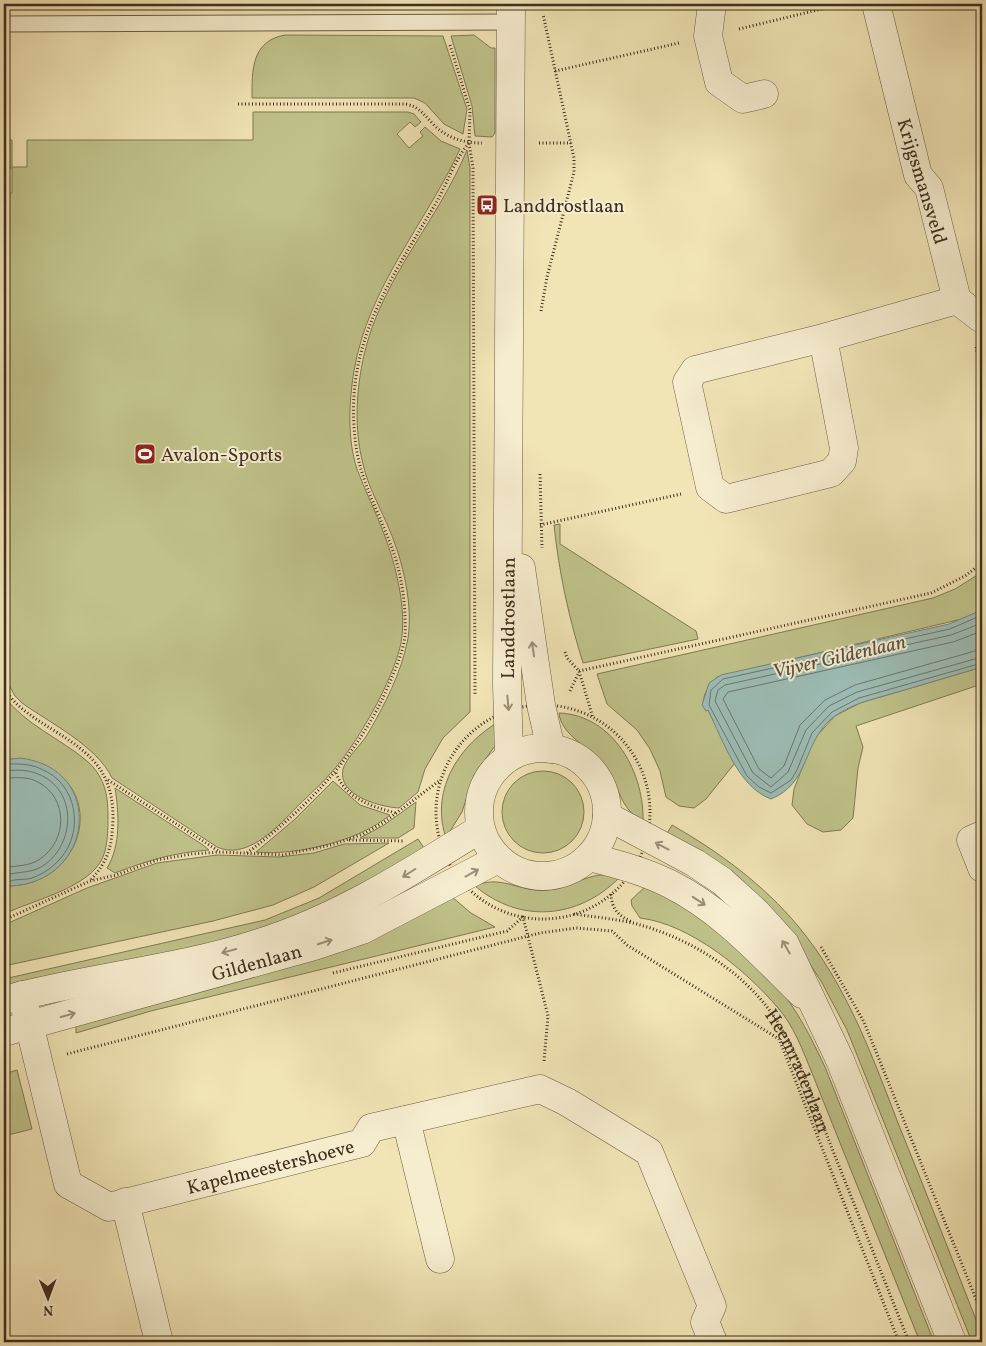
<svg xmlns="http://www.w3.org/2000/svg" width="986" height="1346" font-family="Vollkorn,serif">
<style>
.green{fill:#c0c28a;stroke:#807855}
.water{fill:#9cbdb6;stroke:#77847a}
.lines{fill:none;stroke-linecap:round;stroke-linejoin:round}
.shore{stroke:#6e766b;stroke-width:1}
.service-casing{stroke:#6c5c45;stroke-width:17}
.minor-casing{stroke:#6c5c45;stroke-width:29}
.tertiary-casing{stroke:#6c5c45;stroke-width:29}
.path{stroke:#402f20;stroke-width:3;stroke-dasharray:1 2.5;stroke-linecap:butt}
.service{stroke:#f6edcf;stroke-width:15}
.minor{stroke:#f6edcf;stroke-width:28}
.tertiary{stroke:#f6edcf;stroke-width:28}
.oneway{stroke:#9b8e78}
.labels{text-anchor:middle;stroke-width:4;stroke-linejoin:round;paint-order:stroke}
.street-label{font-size:19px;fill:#402f20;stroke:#f6edcf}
.poi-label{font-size:19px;fill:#402f20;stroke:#f6edcf;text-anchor:start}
.water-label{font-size:20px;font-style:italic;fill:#575246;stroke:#f6edcf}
</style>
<rect width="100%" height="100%" fill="#f1e4b5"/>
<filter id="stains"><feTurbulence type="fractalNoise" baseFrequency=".004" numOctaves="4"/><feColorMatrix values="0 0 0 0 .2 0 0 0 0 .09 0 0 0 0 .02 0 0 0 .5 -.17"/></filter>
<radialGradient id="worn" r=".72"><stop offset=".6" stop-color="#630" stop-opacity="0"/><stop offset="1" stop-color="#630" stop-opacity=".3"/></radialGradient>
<path class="green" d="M 257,4 L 432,4 L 433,8 L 257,9 Z
M 285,35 L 443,36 L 467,109 L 463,134 L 444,124 L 425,103 L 414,98 L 252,98 C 252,71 251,41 285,35 Z
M 474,35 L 491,48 L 495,48 L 495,133 L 492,137 L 475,136 L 472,106 L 451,36 Z
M 253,112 L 408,112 L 414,114 L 421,122 L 415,127 L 410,122 L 397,134 L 409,148 L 423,136 L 420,132 L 425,127 L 441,141 L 460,149 C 426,223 368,287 354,371 C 349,401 347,439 357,469 C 365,491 376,512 384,534 C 396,565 407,610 401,643 C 393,681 357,744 331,773 C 319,787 305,798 293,811 C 275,830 245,860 217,847 L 112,778 C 97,746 50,723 22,703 L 15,696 L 4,676 L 4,194 L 12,193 L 12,168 L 4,167 L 4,140 L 12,140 L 12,167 L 27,167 L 27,140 L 253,140 Z
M 467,150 L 470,168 L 470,712 L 443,738 L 425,769 L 418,792 L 399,808 C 381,807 337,796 343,769 C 346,758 361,745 367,735 C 384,706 402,672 408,638 C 413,604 403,562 390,531 C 381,509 368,487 363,464 C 354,429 356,391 364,355 C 381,279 438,221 467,150 Z
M 560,524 L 560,544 L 696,631 L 698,639 L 583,663 C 569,618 559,573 554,525 Z
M 982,572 L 982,610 L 962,619 L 717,677 C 708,687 699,698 706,711 L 708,710 L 735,763 L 706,799 L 694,808 L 679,806 L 666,797 L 660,771 L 650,749 L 637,730 L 607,704 L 597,674 L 933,598 L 955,589 Z
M 982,667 L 982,684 L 856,726 L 863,747 L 858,768 L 853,818 L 841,830 L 823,832 L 807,824 L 792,805 L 794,789 L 813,740 L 835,716 L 860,703 Z
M 4,696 C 24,724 61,739 87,761 C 104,776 108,794 108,815 C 108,829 108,844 103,857 C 90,888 33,900 4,914 L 4,891 L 9,891 L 9,886 C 88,884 110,779 30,762 C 21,760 13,758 4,760 Z
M 559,713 C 614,715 645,774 643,823 C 615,803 622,786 602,762 C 589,747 561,735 559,713 Z
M 500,721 L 497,743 L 474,775 L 462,812 L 447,836 L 445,835 C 431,788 460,744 500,721 Z
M502 812a41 41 0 1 1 82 0a41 41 0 1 1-82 0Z
M 333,781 L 360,805 L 390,815 C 359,841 296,856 256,852 L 294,820 Z
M 115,788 L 203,845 L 209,850 C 172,853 149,860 115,873 L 107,868 C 121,846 119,813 115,788 Z
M 416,802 L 414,828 L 398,838 L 360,838 L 384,825 Z
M 672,825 C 719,852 763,884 798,926 C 847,985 873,1058 900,1128 C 928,1197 955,1266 982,1335 L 982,1342 L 972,1342 L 847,1030 L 821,981 L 790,934 L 666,835 Z
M 418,839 L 426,851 L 285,926 L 4,991 L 4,979 L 265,920 L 319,898 Z
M 389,843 L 314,887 L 273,905 L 213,921 L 4,966 L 4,925 L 87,888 L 157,863 L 217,855 L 279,857 L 314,853 L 344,844 Z
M 599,875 L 608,875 L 619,878 C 578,919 520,924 475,886 C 497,876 512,887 535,890 C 558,893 577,879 599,875 Z
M 647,885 C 702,911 755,953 790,1003 C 804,1023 815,1046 825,1067 L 934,1342 L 920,1342 L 812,1073 C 803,1051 794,1026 778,1008 C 746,970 690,924 640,918 L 632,906 L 631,900 Z
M 452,897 L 471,913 L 495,927 L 151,1011 L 76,1033 L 76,1021 Z
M 17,1070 L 32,1129 L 4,1136 L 4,1074 Z"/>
<path class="water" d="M 982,610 L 982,667 C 955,675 928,683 901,691 C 878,698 850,703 831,719 C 802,745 810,783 771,799 C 738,787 723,740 708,710 L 706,711 L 702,705 L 709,683 L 721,675 L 949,624 Z
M 20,758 C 107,768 94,884 9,886 L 9,891 L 4,891 L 4,760 Z"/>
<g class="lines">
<path class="shore" d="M 982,615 L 950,629 L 723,679 L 711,690 L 709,705 L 747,776 L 759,787 L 771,793 L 791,780 L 797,770 L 812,733 L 832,712 L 859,698 L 982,663
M 982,623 L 951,635 L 725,685 L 718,690 L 715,701 L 753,773 L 771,787 L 788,772 L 806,730 L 829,706 L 857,692 L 982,657
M 982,631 L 953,642 L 728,692 L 723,699 L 759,769 L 771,778 L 784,766 L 800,725 L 825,700 L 855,685 L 982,649
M 4,764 C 17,764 29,763 41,769 C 77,783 85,831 60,859 C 52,868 43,874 32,878 C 23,881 9,877 4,886
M 4,771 C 16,770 26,769 38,774 C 76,789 76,839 47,863 C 32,875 19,870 4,876
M 4,778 C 16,778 27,776 38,782 C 68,798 68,840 40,859 C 28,867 17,865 4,868"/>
<g class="service-casing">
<path id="service" d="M 4,24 L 511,22"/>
</g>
<g class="minor-casing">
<g id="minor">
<path d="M 712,4 L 708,36 L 719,82 L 743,99 L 764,94"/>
<path d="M 876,4 L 918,175 L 929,188 L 957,300"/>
<path d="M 823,338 L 844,448 L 842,461 L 831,473 L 726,499 L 710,487 L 687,382 L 695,370 L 823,338 L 957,300 L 982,319"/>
<path d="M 982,835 L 971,840 L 982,868"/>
<path id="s2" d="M 22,995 L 68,1184 L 109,1207 L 362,1143 L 371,1128 L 540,1089 L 567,1102 L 649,1152 L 712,1306 L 705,1322 L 713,1342"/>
<path d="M 406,1120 L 440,1259"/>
<path d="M 125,1202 L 159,1342"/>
</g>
</g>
<g class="tertiary-casing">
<g id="tertiary">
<path d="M 521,568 L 541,705 L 551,749"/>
<circle cx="543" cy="812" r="64"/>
<path id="s3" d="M 509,757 L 507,684 L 511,4"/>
<path d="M 607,816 L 695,863 L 722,881 L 756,912 L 785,944 L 840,1060 L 952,1342"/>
<path d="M 589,857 C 617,864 644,871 670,884 C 722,910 761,954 802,994"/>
<path d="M 4,1000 C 88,977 176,970 259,943 C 339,918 409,873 480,829"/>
<path id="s4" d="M 4,1032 L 314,946 L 362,930 L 498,859"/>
</g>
</g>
<g class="path">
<path d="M 739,29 L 842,4"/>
<path d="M 450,45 L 470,110 L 469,143 L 473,168 L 475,695"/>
<path d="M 555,71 L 679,43"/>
<path d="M 238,104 L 406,104 C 420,107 425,116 434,125 C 447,138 464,143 482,143"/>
<path d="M 539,143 L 571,143"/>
<path d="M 4,189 L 10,189"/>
<path d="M 541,311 L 547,277 L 574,172 L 574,158 L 543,14"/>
<path d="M 976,347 L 982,374"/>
<path d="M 540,474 L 542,548"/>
<path d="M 540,525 L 681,494"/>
<path d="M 565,652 L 567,658 L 579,671 L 593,718"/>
<path d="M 579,671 L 931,593 L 965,576 L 982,563"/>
<path d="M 4,687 C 11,701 23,710 36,719 C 79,747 113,761 113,818 C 112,846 109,860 90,881"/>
<path d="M 570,691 L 579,672"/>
<circle cx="543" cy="812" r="107"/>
<path d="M 336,773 C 347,799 370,806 396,813"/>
<path d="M 108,780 L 220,852"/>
<path d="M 349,840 L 403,841"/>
<path d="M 247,853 C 308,807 360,754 390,682 C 396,668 403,652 405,636 C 406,616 404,595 400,576 C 391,531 362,491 356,446 C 342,346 389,283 436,203 C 447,184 455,159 469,143"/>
<path d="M 611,894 C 612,910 618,915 632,922"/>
<path id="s1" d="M 574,914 C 594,917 617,919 637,924 C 695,940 753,977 783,1031 C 803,1066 816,1108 831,1146 C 857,1211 883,1277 909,1342"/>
<path d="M 4,920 L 90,881 L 116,875 L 157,860 L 192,854 L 221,852 L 283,855 L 335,844 L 363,834 L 383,823 L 439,781"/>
<path d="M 821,947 L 864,1022 L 982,1314"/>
<path d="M 333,973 L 507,931 L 523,917 L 548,1016 L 544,1061"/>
<path d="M 67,1054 L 540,933 L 576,928 L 612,931 L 627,945 L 779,1039 L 899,1342"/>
</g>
<use href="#service" class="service"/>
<use href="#minor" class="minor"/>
<use href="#tertiary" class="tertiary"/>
</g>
<defs><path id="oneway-shaft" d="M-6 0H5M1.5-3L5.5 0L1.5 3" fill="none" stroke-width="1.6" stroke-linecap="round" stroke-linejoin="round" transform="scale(1.25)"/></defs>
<g class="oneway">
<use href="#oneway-shaft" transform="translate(533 649) rotate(-98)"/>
<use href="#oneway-shaft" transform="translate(508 703) rotate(85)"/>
<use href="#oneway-shaft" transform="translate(662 846) rotate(-152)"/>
<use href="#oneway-shaft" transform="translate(409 873) rotate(148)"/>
<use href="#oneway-shaft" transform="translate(472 873) rotate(-29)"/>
<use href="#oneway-shaft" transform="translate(699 901) rotate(33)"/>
<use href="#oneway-shaft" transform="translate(325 942) rotate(-18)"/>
<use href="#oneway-shaft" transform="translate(786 947) rotate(-120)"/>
<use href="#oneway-shaft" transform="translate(229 951) rotate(165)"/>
<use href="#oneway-shaft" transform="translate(68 1015) rotate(-15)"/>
</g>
<defs>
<g id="bus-square" transform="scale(1.125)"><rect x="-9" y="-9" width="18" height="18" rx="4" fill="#8f2418" stroke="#f6edcf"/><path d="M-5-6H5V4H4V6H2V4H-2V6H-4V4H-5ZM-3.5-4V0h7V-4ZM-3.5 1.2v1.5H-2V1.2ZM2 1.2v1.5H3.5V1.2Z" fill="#fff"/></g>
<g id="stadium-square" transform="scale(1.125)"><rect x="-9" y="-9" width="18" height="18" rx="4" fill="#8f2418" stroke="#f6edcf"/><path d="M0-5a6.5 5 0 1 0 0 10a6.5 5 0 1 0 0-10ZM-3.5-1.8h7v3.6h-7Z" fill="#fff"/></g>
</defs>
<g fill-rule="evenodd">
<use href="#bus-square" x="487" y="205"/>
<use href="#stadium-square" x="145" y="454"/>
</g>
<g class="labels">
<g class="street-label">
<text transform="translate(923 181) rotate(73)" y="7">Krijgsmansveld</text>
<text dy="7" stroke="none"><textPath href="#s3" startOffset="139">Landdrostlaan</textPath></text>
<text dy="7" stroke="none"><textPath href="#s4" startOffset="262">Gildenlaan</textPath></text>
<text dy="7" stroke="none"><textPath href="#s1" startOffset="292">Heemradenlaan</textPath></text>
<text dy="7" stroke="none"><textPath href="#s2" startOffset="408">Kapelmeestershoeve</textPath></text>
</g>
<g class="poi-label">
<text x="503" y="212">Landdrostlaan</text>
<text x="161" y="461">Avalon-Sports</text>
</g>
<g class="water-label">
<text transform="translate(839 656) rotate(-13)" y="7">Vijver Gildenlaan</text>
</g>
</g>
<rect width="986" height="1346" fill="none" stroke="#f1e4b5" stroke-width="20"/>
<rect x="5" y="5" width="976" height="1336" fill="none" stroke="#402f20" stroke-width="2.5"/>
<rect x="10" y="10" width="966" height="1326" fill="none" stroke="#402f20"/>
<g transform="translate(48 1298) rotate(179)" stroke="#f6edcf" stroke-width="4" paint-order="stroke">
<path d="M0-4L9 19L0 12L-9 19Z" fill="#402f20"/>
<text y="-8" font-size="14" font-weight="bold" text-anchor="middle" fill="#402f20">N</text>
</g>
<rect width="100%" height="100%" filter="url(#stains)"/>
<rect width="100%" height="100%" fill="url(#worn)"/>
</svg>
